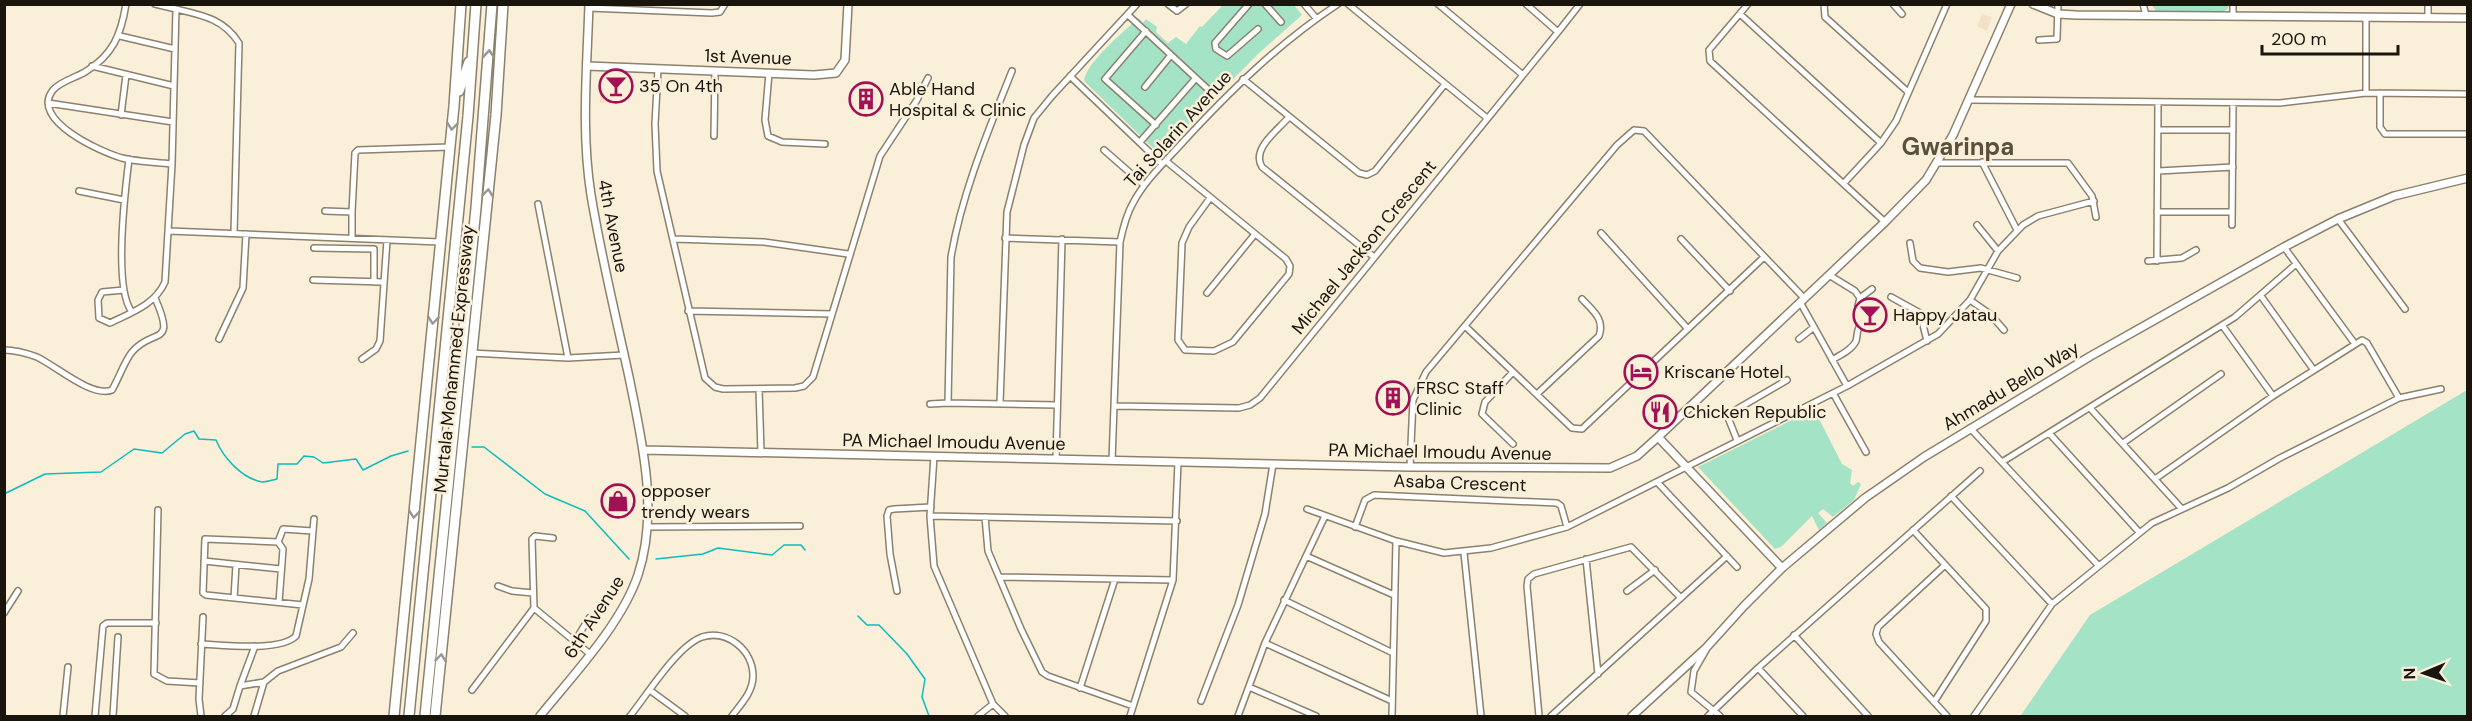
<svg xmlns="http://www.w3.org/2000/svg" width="2472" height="721" font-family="'DM Sans',sans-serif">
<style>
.built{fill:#f1e2c5}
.green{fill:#a4e3c5}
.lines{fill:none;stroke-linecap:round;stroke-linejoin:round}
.stream{stroke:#0cbcbe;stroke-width:1.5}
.street-casing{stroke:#8b816c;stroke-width:8}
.secondary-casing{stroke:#8b816c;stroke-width:10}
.highway-casing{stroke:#8b816c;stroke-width:12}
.street{stroke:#fff;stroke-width:5}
.secondary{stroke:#fff;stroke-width:7}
.highway{stroke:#fff;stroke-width:9}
.oneway{stroke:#989692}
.labels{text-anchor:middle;stroke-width:5;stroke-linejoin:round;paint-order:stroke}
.street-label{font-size:18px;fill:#19150d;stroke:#faefd8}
.poi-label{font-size:18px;fill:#19150d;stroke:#faefd8;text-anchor:start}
.district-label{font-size:24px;font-weight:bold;fill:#5a503e;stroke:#faefd8}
</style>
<rect width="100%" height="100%" fill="#faefd8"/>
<path class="built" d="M 1982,14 L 1992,17 L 1987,31 L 1977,26 Z
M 622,79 L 620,102 L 600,103 L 600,80 Z"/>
<path class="green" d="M 1223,5 L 1294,5 L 1302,15 L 1258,54 L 1166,147 L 1153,148 L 1084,81 C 1086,62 1124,32 1138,18 L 1143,23 L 1146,19 L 1157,27 L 1156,32 L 1168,43 L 1176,37 L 1186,44 L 1200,26 L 1202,27 Z
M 2152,5 L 2229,5 L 2227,10 L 2221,12 L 2156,11 Z
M 2467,390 L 2467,716 L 2021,715 L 2090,615 Z
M 1814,409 L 1842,464 L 1852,470 L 1850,483 L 1853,486 L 1858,482 L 1861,484 L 1854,500 L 1833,517 L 1823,509 L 1818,513 L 1827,523 L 1819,530 L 1812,516 L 1781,547 L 1775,549 L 1698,467 Z"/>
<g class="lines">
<path class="stream" d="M 472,447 L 484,447 L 545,494 L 585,511 L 629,559
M 4,494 L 45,474 L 101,472 L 134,449 L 162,453 L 185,434 L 194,431 L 199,439 L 216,440 C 223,457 241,478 262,482 C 266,482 273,480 277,479 L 278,464 L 297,464 L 304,456 L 314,457 L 323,463 L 356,459 L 363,470 L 391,456 L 408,451
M 656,559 L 703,554 L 718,548 L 772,555 L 784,545 L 801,545 L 805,550
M 858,616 L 867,625 L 879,625 L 907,654 L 925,679 L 922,697 L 929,716"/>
<g class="street-casing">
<path id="street" d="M 126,4 C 121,35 113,55 85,72 C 75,78 61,81 53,90 C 29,120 101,152 122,158 C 138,162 156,162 172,164
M 1168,4 L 1177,11 L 1186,4
M 1249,4 L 1215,43 L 1216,49 L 1227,56 L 1258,29
M 1265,4 L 1281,22
M 1304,4 L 1316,18
M 1348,4 L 1487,118
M 1438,4 L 1523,75
M 1748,4 L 1709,50 L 1710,61 L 1885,222
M 1824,4 L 1825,17 L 1908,92
M 1893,4 L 1902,14
M 2143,4 L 2146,15
M 2233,4 L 2233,16
M 2428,4 L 2428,18
M 589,8 L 712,13 L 720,12 L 725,4
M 176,9 C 202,15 224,19 239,43 L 234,233
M 1740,14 L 1881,143
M 1128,15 L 1212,93
M 2366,17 L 2366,93
M 1146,31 L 1105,79 L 1156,125
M 1558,32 L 1580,4
M 120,36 L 175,49
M 2039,40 L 2057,39 L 2058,4
M 92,66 L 174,86
M 658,69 L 655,124 L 657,171 L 705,378 L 715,387 L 723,389 L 795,388 L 804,386 L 813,377 L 880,156 L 917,100 L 928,78
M 1012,71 C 988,131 962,193 951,257 L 948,403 L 1057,405
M 769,73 L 765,120 L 768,136 L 782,142 L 825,144
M 1070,76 L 1162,164
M 1243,79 L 1359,173 L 1367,175 L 1375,171 L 1445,84
M 1145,87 L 1171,55
M 2380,93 L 2380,127 L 2385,134 L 2468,134
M 1970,100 L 2280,103 L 2366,93 L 2468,94
M 48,103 L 173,122
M 121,115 L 126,75
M 1289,117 C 1277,131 1251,149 1262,167 L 1374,257
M 2158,130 L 2233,130
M 714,136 L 715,71
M 1140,142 L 1196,78
M 1104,150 L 1144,185
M 129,159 C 125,191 113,288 132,312
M 1166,161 L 1286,259 L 1290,266 L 1289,274 L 1233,342 L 1214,351 L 1185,350 L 1178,340 L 1182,243 L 1189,227 L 1210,198
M 1982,162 L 2017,230
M 1938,163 L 2068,163 L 2092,196 L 2096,217
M 2158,171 L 2233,167
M 1844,183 L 1881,143 L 1896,121 L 1947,4
M 79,191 L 124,200
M 538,204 L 568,358
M 325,211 L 352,212 L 352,238
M 352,212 L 355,153 L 358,150 L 450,147
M 2157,212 L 2232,212
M 2338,219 L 2405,309
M 1977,225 L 1998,251
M 2232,225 L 2233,103
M 169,231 L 440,242
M 1601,233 L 1688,329
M 1005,238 L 1120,242
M 674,239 L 764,242 L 848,254
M 1681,239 L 1730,291
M 1910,243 L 1913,261 L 1920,268 L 1948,272 L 1981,268 L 2017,278
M 2284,247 L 2355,344
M 314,248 L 374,249 L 374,282
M 2148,261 L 2182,258 L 2196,250
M 2157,261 L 2158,102
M 1829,275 L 1855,291 L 1860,298 L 1872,289
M 313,280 L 384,282
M 124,290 L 102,292 L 98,300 L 99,318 L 110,323 C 130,313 155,305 165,282 L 172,164 L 176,9 L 155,4
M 1207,293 L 1255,234
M 2261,296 L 2313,369
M 1891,297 L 1920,313 L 1927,341
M 1970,300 L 1990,314 L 2004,330
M 1800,302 L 1847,386
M 688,311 L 832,314
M 2222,325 L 2273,396
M 1465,326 L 1572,428 L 1582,429 L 1764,257
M 219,339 L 243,288 L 246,234
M 1799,339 L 1814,327
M 4,350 C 16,350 26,353 37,357 C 56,366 92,398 112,390 C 119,378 124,362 132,352 C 153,327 177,348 155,298
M 471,353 L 568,358 L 624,355
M 362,359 L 376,349 L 380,341 L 387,240
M 1832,360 C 1840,355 1852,350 1856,341 C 1858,334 1856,329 1862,323 L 1858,306 L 1860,298
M 1513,372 L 1485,402 L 1482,414 L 1513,444
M 759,389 L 761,452
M 1833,393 L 1866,452
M 1537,394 L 1599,336 C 1605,319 1593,311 1582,299
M 1000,403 L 1007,212 L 1024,145 L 1034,118 L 1052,96 L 1137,4
M 930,404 L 948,403
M 1115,406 L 1239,408 L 1250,405 L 1260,398 L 1558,32 L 1526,4
M 2090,408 L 2181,508
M 1970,428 L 2098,565
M 2049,433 L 2139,532
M 1737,440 L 1727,415 L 1787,380
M 2123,443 L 2221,374
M 934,456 L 930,516 L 934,566 L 993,704 L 1005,716
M 1056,459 L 1062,239
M 1112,461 L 1120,242 C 1123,228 1126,215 1133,203 C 1145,180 1166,161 1183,142 C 1230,91 1279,43 1338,4
M 2002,462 L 2235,317 L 2296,264
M 1410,467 L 1413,400 L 1426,372 L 1617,145 L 1634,130 L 1644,131 L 1804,298
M 2155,479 L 2273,396 L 2362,340 L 2367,343 L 2399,398
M 1658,483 L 1737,567
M 1951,496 L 2052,604
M 1307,509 L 1396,541 L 1444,553 L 1491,548 L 1567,527 L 1847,386 L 1938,334 L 1970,300 L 1998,251 L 2023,225 L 2038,216 L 2094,201
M 158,510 L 154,674 L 167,681 L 200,683
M 930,516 L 1177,521
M 985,517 L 988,551 L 1021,629 L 1042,672 L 1048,676 L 1133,706
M 647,527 L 800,526
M 1355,527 L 1365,500 L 1374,495 L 1557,503 L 1561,506 L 1567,527
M 1913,530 L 1986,609 L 1986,621 L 1934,702
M 278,542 L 283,529 L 313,531
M 1464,553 L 1481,716
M 1306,556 L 1394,595
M 1586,559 L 1598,674
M 204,561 L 281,569
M 1945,565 L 1878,627 L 1876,634 L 1879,642 L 1947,716
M 999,577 L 1173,580
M 498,586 L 512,591 L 533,593
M 897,591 L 890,554 L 887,516 L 889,510 L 894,509 L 931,507
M 1627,591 L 1655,570
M 234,598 L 236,565
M 1284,600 L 1393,653
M 279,602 L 283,549 L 278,542 L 205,539 L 203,593 L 206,595 L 303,605
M 534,608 L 590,654
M 4,613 L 18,591
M 1794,635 L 1868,716
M 575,641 L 589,618
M 1265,643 L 1392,701
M 201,644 C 223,645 280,652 296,636 L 309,579 L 314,519
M 1706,650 L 1694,671 L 1691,692 L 1720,716
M 1758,668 L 1803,716
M 240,686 L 255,646
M 1249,687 L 1316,716
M 1080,688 L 1115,579
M 472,690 L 534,608 L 532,539 L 535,536 L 553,538
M 651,691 L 685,716
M 1201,701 L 1238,605 L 1265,514 L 1273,464
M 63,716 L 68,667
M 95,716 L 103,626 L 107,623 L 156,623
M 113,716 L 118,637
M 201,716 L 199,699 L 203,617
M 225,716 L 233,709 L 240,686 L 264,682 L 278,671 L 341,647 L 353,633
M 254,716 L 264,682
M 630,716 C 647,695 677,646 702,637 C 727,629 753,650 753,676 C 753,692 741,704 732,716
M 978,716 L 993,704
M 1130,716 L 1173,580 L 1178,462
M 1238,716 L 1265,643 L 1325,516
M 1392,716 L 1396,541
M 1539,716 L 1527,586 L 1528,579 L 1534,574 L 1631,547 L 1681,598
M 1551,716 L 1727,556
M 1708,716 L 1758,668 L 1980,471
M 1974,716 L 2052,604 L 2152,523 L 2228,488 L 2280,458 L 2399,398 L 2441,389"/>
</g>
<g class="secondary-casing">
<path id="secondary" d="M 2033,4 L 2058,14 L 2076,15 L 2468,18
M 587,66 L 814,75 L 836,73 L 845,60 L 848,4
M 1658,437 L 1782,568
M 644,450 L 1410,467 L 1610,468 L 1637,456 L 1658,437 L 1885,222 L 1926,180 L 1953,135 L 2011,4
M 540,716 C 573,675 621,625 638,575 C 659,511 642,441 629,377 C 616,317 601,256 591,195 C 581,132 587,68 589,4
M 1632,716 L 1706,648 L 1744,606 L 1782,568 L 1865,498 L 1924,457 L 2089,357 L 2284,247 L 2338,219 L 2394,196 L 2468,178"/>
</g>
<g class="highway-casing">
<path id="highway" d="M 459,91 L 469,62
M 394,716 L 454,106 L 461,4
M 409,716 L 468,116 L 476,4
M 425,716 L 476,208 L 492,4
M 435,716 L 496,115 L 503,4"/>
</g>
<use href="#street" class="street"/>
<use href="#secondary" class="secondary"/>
<use href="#highway" class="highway"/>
</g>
<defs><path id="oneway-chevron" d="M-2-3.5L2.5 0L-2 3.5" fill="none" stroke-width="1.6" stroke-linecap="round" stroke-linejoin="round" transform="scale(1.5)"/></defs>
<g class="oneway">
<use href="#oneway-chevron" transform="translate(489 54) rotate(-86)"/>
<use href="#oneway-chevron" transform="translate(452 126) rotate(96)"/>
<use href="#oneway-chevron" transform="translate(488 193) rotate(-84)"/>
<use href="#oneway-chevron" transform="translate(433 320) rotate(96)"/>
<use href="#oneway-chevron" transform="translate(414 514) rotate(96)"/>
<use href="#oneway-chevron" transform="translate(441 658) rotate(-84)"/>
</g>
<defs>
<g id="bar-ring" transform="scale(1.725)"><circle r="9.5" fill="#faefd8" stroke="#a21155" stroke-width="1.5"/><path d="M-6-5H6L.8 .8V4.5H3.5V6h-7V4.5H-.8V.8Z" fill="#a21155"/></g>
<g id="building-ring" transform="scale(1.725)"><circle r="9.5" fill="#faefd8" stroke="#a21155" stroke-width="1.5"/><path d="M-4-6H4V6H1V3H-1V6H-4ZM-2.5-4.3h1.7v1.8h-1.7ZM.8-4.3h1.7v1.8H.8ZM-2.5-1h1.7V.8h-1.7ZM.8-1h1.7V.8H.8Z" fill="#a21155"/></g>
<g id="hotel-ring" transform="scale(1.725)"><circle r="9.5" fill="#faefd8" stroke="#a21155" stroke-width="1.5"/><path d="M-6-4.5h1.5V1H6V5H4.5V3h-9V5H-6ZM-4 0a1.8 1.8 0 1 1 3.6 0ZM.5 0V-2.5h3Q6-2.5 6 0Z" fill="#a21155"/></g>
<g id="restaurant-ring" transform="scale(1.725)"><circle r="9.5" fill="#faefd8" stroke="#a21155" stroke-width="1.5"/><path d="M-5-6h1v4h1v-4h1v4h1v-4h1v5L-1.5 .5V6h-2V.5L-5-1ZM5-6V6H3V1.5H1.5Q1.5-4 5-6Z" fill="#a21155"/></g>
<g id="shop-ring" transform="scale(1.725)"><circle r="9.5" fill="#faefd8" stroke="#a21155" stroke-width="1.5"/><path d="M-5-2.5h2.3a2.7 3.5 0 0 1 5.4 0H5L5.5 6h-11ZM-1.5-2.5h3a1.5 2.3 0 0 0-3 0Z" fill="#a21155"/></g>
</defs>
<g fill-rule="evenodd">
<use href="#bar-ring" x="616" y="86"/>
<use href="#building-ring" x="866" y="99"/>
<use href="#bar-ring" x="1870" y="315"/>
<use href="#hotel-ring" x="1641" y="372"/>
<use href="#building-ring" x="1393" y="398"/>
<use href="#restaurant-ring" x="1660" y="412"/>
<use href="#shop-ring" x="618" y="501"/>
</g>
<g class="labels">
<g class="street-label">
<text transform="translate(748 57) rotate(2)" y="6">1st Avenue</text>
<text transform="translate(1178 129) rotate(-48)" y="6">Tai Solarin Avenue</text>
<text transform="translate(613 226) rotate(79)" y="6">4th Avenue</text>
<text transform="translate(1364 247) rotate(-51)" y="6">Michael Jackson Crescent</text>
<text transform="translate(454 359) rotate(-84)" y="6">Murtala Mohammed Expressway</text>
<text transform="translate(2011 386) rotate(-31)" y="6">Ahmadu Bello Way</text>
<text transform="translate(954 442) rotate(1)" y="6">PA Michael Imoudu Avenue</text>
<text transform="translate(1440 452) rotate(1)" y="6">PA Michael Imoudu Avenue</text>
<text transform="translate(1460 483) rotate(2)" y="6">Asaba Crescent</text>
<text transform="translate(594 617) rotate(-57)" y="6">6th Avenue</text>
</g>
<g class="poi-label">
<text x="639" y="92">35 On 4th</text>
<text x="889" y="95">Able Hand<tspan x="889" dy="21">Hospital &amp; Clinic</tspan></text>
<text x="1893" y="321">Happy Jatau</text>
<text x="1664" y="378">Kriscane Hotel</text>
<text x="1416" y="394">FRSC Staff<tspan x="1416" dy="21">Clinic</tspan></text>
<text x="1683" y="418">Chicken Republic</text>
<text x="641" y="497">opposer<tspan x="641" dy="21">trendy wears</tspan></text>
</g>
<g class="district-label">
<text x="1958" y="155">Gwarinpa</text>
</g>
</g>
<rect width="2472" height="721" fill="none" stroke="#19150d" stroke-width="12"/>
<g transform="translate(2424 673) rotate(268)" stroke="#faefd8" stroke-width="4.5" paint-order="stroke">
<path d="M0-4.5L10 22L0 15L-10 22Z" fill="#19150d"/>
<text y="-9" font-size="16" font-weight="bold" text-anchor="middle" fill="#19150d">N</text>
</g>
<path d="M2262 45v9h136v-9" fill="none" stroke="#19150d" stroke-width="3"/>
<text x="2271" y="45" font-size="18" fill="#19150d" stroke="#faefd8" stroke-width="4.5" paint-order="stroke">200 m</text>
</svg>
